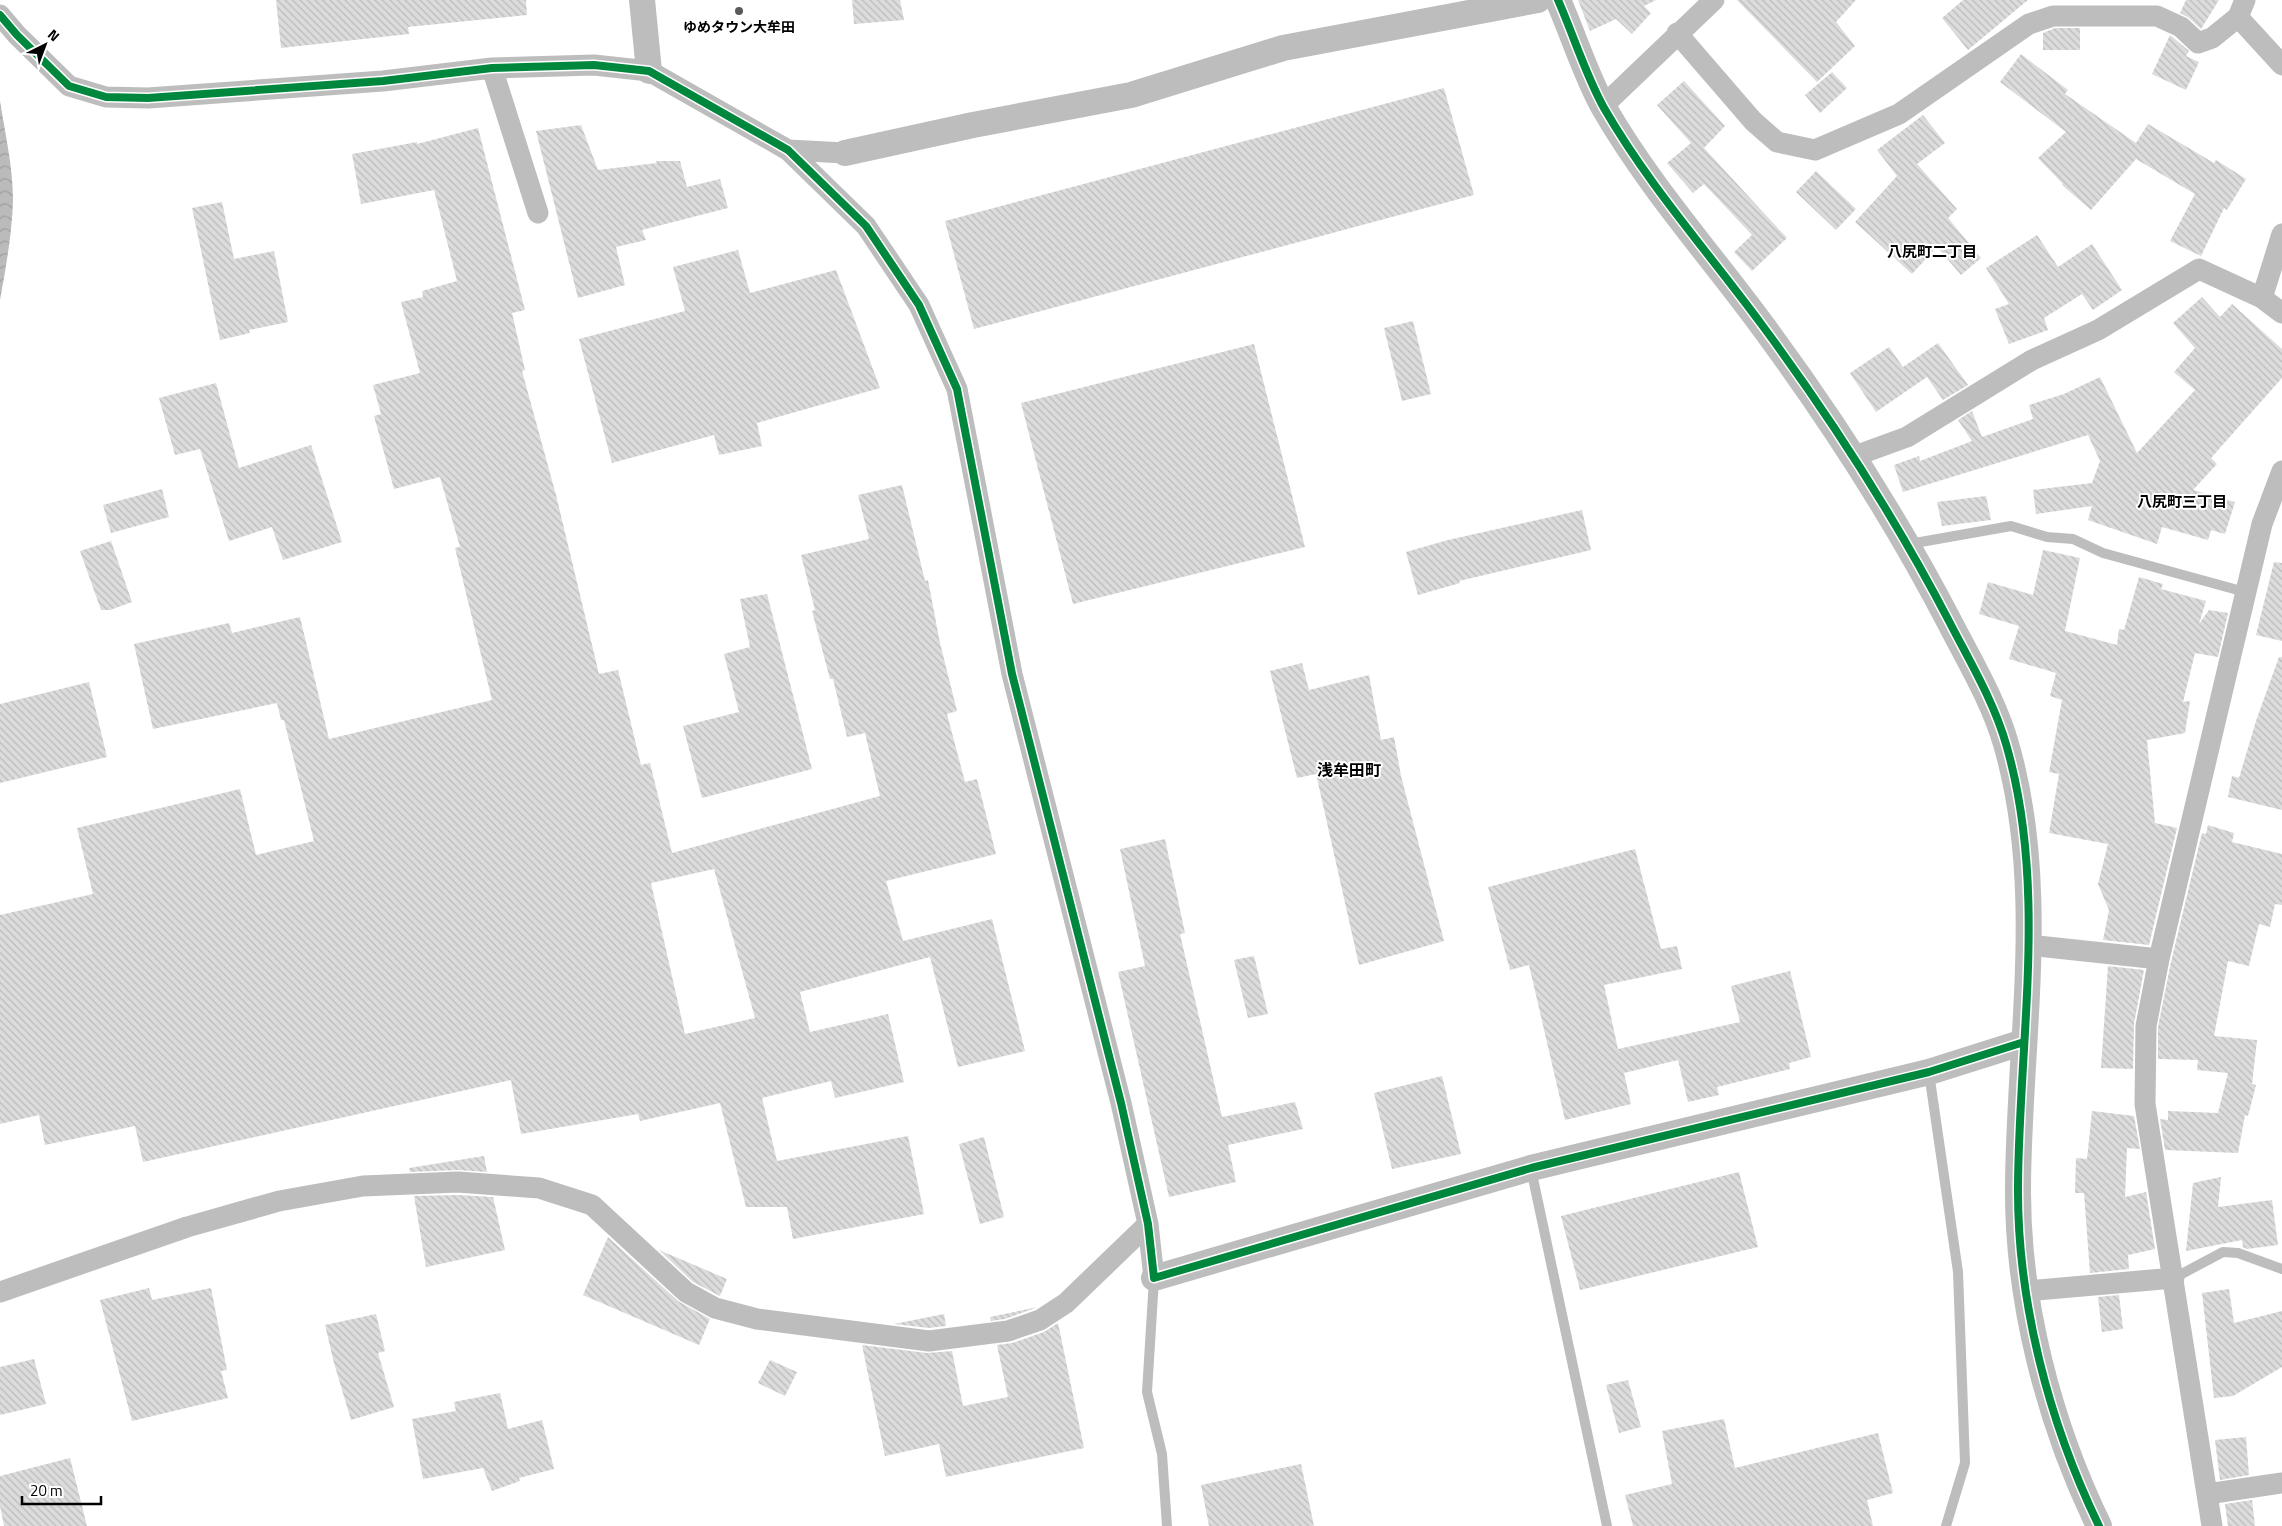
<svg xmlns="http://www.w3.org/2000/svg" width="2282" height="1526" font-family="'Titillium Web','Noto Sans JP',sans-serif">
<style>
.water{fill:url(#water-waves)}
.building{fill:url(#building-back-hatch);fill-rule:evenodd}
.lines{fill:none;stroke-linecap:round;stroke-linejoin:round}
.service{stroke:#bdbdbd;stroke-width:10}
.minor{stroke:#bdbdbd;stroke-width:21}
.tertiary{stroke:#bdbdbd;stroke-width:26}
.cycleway-casing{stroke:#fff;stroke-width:11}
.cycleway{stroke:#00873e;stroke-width:8}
.poi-dot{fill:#595959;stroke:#fff;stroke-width:2}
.labels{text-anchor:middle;stroke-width:4;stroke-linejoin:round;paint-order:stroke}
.poi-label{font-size:14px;font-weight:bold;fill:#000;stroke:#fff}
.neighbourhood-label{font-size:15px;font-weight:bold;fill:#000;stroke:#fff}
.quarter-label{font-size:16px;font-weight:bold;fill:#000;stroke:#fff}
</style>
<defs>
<pattern id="water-waves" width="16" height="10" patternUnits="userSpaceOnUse" patternTransform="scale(1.25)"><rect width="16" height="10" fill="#bbb"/><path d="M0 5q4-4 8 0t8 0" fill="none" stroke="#9f9f9f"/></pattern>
<pattern id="building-back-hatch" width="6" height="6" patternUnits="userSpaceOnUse" patternTransform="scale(1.25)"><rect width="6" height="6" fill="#dcdcdc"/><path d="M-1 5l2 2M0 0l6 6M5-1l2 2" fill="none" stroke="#bbb"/></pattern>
</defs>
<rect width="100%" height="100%" fill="#fff"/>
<path class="water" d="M 0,101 C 5,133 13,167 13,200 C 12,234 6,267 0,300 Z"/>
<path class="building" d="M 276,0 L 526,0 L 527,15 L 408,27 L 409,34 L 281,48 Z
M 852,0 L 900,0 L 904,20 L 854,24 Z
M 1578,0 L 1656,0 L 1644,6 L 1651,13 L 1632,34 L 1616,19 L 1590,31 Z
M 1737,0 L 1856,0 L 1836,22 L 1855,46 L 1817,82 Z
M 1963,0 L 2028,0 L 1968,50 L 1942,18 Z
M 2186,0 L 2219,0 L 2201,29 L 2189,18 L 2180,13 Z
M 2055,28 L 2080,28 L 2080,50 L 2043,50 L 2043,33 Z
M 2170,35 L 2189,51 L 2186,56 L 2199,62 L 2186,90 L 2152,74 Z
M 2021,54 L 2068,90 L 2065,94 L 2136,143 L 2148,124 L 2214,163 L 2216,160 L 2246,179 L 2227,210 L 2224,208 L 2201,256 L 2170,241 L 2195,194 L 2136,159 L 2091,210 L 2062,185 L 2063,184 L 2038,158 L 2066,132 L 2000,82 Z
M 1832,72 L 1847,88 L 1820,113 L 1805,95 Z
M 1684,81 L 1725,126 L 1704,148 L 1787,238 L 1752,271 L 1734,252 L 1752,235 L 1704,184 L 1693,193 L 1667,163 L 1691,143 L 1657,105 Z
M 1444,88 L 1474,195 L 974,329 L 945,221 Z
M 1923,115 L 1945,143 L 1917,164 L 1957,209 L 1948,218 L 1981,258 L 1961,275 L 1937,247 L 1912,274 L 1855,222 L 1897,176 L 1877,150 Z
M 581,125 L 598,170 L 657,163 L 656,161 L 680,161 L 687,187 L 720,179 L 728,208 L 642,230 L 646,240 L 616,247 L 625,285 L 578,298 L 536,131 Z
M 478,128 L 525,310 L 512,313 L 525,370 L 522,371 L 556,495 L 599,674 L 618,670 L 641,765 L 650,763 L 672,853 L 880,796 L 865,733 L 847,737 L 833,679 L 830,679 L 812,611 L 815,610 L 801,555 L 869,539 L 858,495 L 902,485 L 925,581 L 928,580 L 940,643 L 957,711 L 947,714 L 965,782 L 977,779 L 996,854 L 886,881 L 903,941 L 992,919 L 1025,1051 L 958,1067 L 930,957 L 800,992 L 810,1032 L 888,1014 L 904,1082 L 835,1098 L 831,1081 L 762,1098 L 777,1161 L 908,1136 L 924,1214 L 793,1239 L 787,1207 L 746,1207 L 720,1103 L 640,1121 L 638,1114 L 521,1134 L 511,1080 L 143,1162 L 135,1126 L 45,1145 L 39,1115 L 0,1124 L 0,915 L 93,894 L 77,828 L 240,789 L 256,855 L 314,841 L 284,720 L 281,720 L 277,703 L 153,729 L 134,644 L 229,623 L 232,633 L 300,617 L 329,739 L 492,700 L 455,548 L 460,547 L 440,477 L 394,489 L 374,416 L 381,414 L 373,385 L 420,373 L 401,302 L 423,297 L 422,291 L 457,281 L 434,190 L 361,204 L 352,154 L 417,142 L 417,144 ZM 714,869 L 755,1018 L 685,1034 L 651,883 Z
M 1816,171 L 1856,209 L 1836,230 L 1796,192 Z
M 222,202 L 234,259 L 274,251 L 288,322 L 249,330 L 250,333 L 220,340 L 192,208 Z
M 2037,235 L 2058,267 L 2092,244 L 2122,290 L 2093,310 L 2082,294 L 2044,318 L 2048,330 L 2009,344 L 1995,309 L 2009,304 L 1986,268 Z
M 738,250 L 750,293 L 836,270 L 880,388 L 757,423 L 762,446 L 719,455 L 714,435 L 612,463 L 579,339 L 685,311 L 673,267 Z
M 2202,297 L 2220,317 L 2232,304 L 2282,349 L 2282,378 L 2211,458 L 2217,464 L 2193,490 L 2235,502 L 2225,534 L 2211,530 L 2208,540 L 2162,527 L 2157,544 L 2088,520 L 2092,506 L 2036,514 L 2033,490 L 2092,483 L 2100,461 L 2088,435 L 1903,492 L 1894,465 L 1919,456 L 1920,461 L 1972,441 L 1958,420 L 1972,411 L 1982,437 L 2033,419 L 2029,405 L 2064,394 L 2100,377 L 2137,453 L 2195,390 L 2174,372 L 2195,348 L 2173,323 Z
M 1413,321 L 1431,394 L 1402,401 L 1384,328 Z
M 1938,343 L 1968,385 L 1943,400 L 1927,377 L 1876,412 L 1850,373 L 1889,347 L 1903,367 Z
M 1254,344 L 1305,547 L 1073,604 L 1021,403 Z
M 216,383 L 239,468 L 311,445 L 342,542 L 283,560 L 272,527 L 229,541 L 200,449 L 175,455 L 159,398 Z
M 162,489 L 169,517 L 111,533 L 103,505 Z
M 1986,496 L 1991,520 L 1942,526 L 1937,502 Z
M 1582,510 L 1591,550 L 1459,581 L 1460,583 L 1418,595 L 1406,552 L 1448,540 Z
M 111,541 L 132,602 L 110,610 L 101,610 L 80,551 Z
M 2043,550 L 2080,558 L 2065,631 L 2117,645 L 2119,629 L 2124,630 L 2139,577 L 2163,584 L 2161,589 L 2206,601 L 2199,624 L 2209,610 L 2228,613 L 2218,657 L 2195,653 L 2183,702 L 2190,701 L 2185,733 L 2147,740 L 2155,823 L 2177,828 L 2149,945 L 2103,940 L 2109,910 L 2098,884 L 2108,844 L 2049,833 L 2059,774 L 2049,772 L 2062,700 L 2050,696 L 2056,673 L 2009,659 L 2019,626 L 1979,614 L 1988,582 L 2033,595 Z
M 2274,562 L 2282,563 L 2282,641 L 2256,635 Z
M 767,594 L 812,769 L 702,798 L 683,726 L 739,712 L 724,654 L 750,647 L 740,599 Z
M 2279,657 L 2282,657 L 2282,810 L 2228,797 L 2232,776 L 2239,778 L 2256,721 Z
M 1302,663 L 1309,690 L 1369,675 L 1381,740 L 1394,737 L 1401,776 L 1444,941 L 1359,965 L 1316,774 L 1297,778 L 1270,671 Z
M 89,682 L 107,757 L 0,783 L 0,704 Z
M 2208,825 L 2234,833 L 2232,842 L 2282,854 L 2282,905 L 2275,904 L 2270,927 L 2259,924 L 2249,966 L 2228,961 L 2214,1036 L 2257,1040 L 2252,1084 L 2256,1085 L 2248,1116 L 2245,1115 L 2238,1153 L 2165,1150 L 2160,1119 L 2168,1120 L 2168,1111 L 2218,1113 L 2228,1073 L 2197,1070 L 2198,1060 L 2158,1059 L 2158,1027 L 2171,962 L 2202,833 L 2206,834 Z
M 1165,839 L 1185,933 L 1180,934 L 1222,1117 L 1295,1102 L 1303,1129 L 1228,1145 L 1236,1182 L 1169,1197 L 1118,972 L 1145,966 L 1120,849 Z
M 1635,849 L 1661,949 L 1677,946 L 1682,969 L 1604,985 L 1618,1049 L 1740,1022 L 1731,986 L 1790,971 L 1811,1057 L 1789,1063 L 1790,1069 L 1717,1087 L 1719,1095 L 1688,1102 L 1678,1060 L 1624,1073 L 1631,1104 L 1565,1120 L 1529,965 L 1510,970 L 1488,887 Z
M 1254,956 L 1268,1014 L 1248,1018 L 1234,960 Z
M 2108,966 L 2144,970 L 2134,1024 L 2133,1069 L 2101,1068 Z
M 1442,1076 L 1461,1154 L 1392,1169 L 1374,1093 Z
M 2092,1111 L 2134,1116 L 2140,1149 L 2127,1148 L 2125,1197 L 2146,1192 L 2155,1249 L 2128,1255 L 2129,1269 L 2090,1273 L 2084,1193 L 2075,1193 L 2076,1158 L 2087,1159 Z
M 984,1137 L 1004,1217 L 980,1224 L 959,1144 Z
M 484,1156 L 487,1172 L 458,1170 L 410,1172 L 409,1168 Z
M 1739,1172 L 1758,1247 L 1580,1290 L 1561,1216 Z
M 2221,1177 L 2218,1207 L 2272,1200 L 2278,1245 L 2247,1249 L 2243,1247 L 2242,1240 L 2186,1251 L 2193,1183 Z
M 458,1195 L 493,1197 L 505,1250 L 426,1267 L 414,1196 Z
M 608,1237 L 678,1301 L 710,1319 L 699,1345 L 583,1295 Z
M 659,1250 L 727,1279 L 720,1296 L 693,1282 Z
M 149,1288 L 152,1300 L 211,1288 L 227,1370 L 221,1371 L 228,1398 L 132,1421 L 100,1300 Z
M 2229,1289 L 2234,1323 L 2282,1311 L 2282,1367 L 2233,1396 L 2214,1398 L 2202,1293 Z
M 2119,1295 L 2123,1329 L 2102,1332 L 2098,1297 Z
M 1038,1307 L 1005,1319 L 991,1321 L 990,1317 Z
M 376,1314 L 385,1351 L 378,1353 L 394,1407 L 351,1420 L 334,1363 L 325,1325 Z
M 944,1314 L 946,1326 L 929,1328 L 894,1324 Z
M 1058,1323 L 1084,1448 L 946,1477 L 939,1444 L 885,1456 L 862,1345 L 927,1353 L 952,1351 L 963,1406 L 1008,1397 L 997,1345 L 1012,1343 L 1044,1332 Z
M 34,1359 L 46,1404 L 0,1415 L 0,1367 Z
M 770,1360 L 797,1372 L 785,1396 L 758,1383 Z
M 1628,1380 L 1641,1427 L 1619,1433 L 1606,1385 Z
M 500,1393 L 508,1429 L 542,1420 L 554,1469 L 519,1478 L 520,1481 L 492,1491 L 483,1468 L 423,1479 L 412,1419 L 456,1411 L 454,1402 Z
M 1724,1419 L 1735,1468 L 1878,1433 L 1893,1493 L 1867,1500 L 1873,1526 L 1633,1526 L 1625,1495 L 1672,1484 L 1662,1431 Z
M 2246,1437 L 2249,1475 L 2220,1480 L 2215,1440 Z
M 70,1458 L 87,1526 L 4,1526 L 0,1506 L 0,1476 Z
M 1301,1464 L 1314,1526 L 1209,1526 L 1201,1485 Z
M 2252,1500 L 2255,1526 L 2228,1526 L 2225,1504 Z"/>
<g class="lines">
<path class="service" d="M 1915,543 L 2011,526 L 2047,537 L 2073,539 L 2103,553 L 2245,592
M 1929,1073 L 1958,1272 L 1965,1463 L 1946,1526
M 1531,1169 L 1607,1526
M 2174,1278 L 2223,1252 L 2238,1253 L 2282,1269
M 1154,1279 L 1147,1392 L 1162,1454 L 1167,1526"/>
<path class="minor" d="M 2245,0 L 2238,17 L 2282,65
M 0,15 L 17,35 L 69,86 L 106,97 L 148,98 L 383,81 L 492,68 L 594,65 L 649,71 L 788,150 L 866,226 L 919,305 L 957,389 L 1012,674 L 1121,1103 L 1148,1224 L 1154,1278
M 1677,33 L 1753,121 L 1777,142 L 1815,150 L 1899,114 L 2029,24 L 2053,16 L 2157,16 L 2181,27 L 2198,43 L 2212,38 L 2238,17
M 492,68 L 538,213
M 1603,106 L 1714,0
M 788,150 L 845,153
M 2262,298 L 2282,234
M 1852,457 L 1907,437 L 2032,360 L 2098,330 L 2199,269 L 2262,298 L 2282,313
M 2028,945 L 2159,959
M 2026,1291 L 2174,1278
M 0,1292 L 187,1227 L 279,1201 L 363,1186 L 458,1182 L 539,1188 L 592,1205 L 686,1292 L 715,1308 L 757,1319 L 929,1341 L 1008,1331 L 1040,1320 L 1066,1303 L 1148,1224
M 2207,1494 L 2282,1483
M 2212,1526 L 2145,1104 L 2146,1026 L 2159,959 L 2262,524 L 2282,471"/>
<path class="tertiary" d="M 642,0 L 649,71
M 1558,0 C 1573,34 1586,76 1604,108 C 1649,186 1709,253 1762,325 C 1830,417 1897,521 1950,623 C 1970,662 1994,702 2006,744 C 2048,888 2019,1039 2018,1186 C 2017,1301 2049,1423 2099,1526
M 845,153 L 973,125 L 1131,95 L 1283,48 L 1538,0
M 1154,1278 L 1531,1168 L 1929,1072 L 2024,1042"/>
<g class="cycleway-casing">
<path id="cycleway" d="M 1558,0 C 1573,34 1586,76 1604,108 C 1649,186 1709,253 1762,325 C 1830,417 1897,521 1950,623 C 1970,662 1994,702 2006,744 C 2048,888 2019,1039 2018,1186 C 2017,1301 2049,1423 2099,1526
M 0,15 L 17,35 L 69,86 L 106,97 L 148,98 L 383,81 L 492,68 L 594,65 L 649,71 L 788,150 L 866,226 L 919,305 L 957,389 L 1012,674 L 1121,1103 L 1148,1224 L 1154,1278 L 1531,1168 L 1929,1072 L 2024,1042"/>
</g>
<use href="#cycleway" class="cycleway"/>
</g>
<circle class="poi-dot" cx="739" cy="11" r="5"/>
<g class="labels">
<g class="poi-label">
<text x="739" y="32">ゆめタウン大牟田</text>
</g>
<g class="neighbourhood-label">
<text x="1932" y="257">八尻町二丁目</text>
<text x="2182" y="507">八尻町三丁目</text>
</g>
<g class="quarter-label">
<text x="1349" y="776">浅牟田町</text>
</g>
</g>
<g transform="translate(45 45) rotate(42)" stroke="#ffffff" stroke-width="4" paint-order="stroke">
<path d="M0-4L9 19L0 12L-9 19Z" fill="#000000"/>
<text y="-8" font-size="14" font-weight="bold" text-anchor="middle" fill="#000000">N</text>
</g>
<path d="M22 1496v8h79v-8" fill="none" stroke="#000000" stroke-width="2.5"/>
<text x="30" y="1496" font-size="15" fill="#000000" stroke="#ffffff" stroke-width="4" paint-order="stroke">20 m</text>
</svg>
